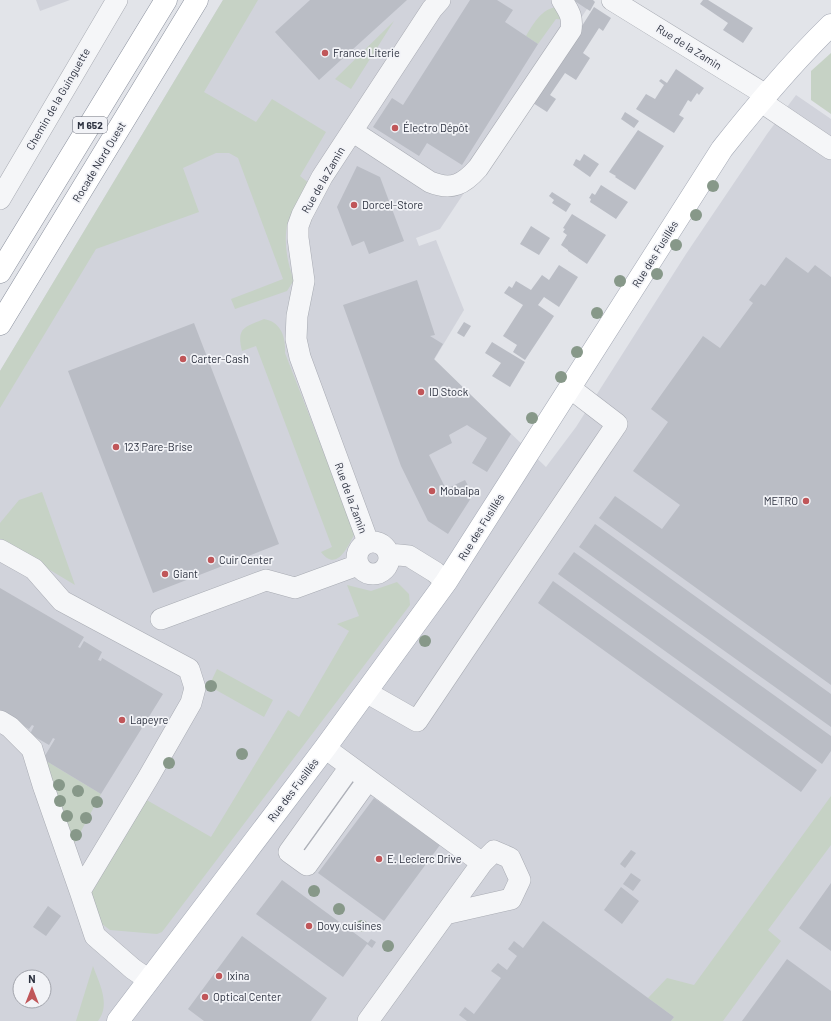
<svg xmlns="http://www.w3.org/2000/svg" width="831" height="1021" font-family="Barlow,sans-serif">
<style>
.built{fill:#d1d3db;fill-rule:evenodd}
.green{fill:#c6d2c5}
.building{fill:#babdc5}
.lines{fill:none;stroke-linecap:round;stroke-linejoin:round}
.minor-casing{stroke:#a8abb3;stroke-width:22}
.major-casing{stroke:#a3a8b4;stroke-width:23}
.highway-casing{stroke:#8b919e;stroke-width:23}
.minor{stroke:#f5f6f8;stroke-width:21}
.major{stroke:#fff;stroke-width:22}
.highway{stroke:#fff;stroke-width:22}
.tree{fill:#879889}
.poi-dot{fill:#c05659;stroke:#f2f3f7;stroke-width:1.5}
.labels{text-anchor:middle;stroke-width:3.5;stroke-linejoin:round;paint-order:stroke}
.shield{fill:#f2f3f7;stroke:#676b76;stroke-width:1}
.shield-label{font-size:10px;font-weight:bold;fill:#2c313f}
.street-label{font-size:11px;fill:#2c313f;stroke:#f2f3f7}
.poi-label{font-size:11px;fill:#2c313f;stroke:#f2f3f7;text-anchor:start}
</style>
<rect width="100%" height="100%" fill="#e2e4e9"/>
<path class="built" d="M 36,0 L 70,0 L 40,11 Z
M 223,0 L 593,0 L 440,229 L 416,238 L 419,246 L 436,240 L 464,310 L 434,360 L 546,467 L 576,427 L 686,254 L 767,134 L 796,95 L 831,119 L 831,1021 L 0,1021 L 0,371 ZM 20,977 L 44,977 L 44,1001 L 20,1001 Z"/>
<path class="green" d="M 223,0 L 258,0 L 204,92 L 256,122 L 272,99 L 326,132 L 300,176 L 310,184 C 303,196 292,209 288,222 C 283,240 287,263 294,280 L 287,291 L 235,309 L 231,299 L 283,279 L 238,158 L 229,153 L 216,153 L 183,168 L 199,212 L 96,249 L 0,408 L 0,371 Z
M 557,7 L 566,20 L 556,19 L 538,44 L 526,36 C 534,23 541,9 557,7 Z
M 394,21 L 351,89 L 335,79 Z
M 831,53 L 831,114 L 811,100 L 811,71 Z
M 264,319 C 281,322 286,337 285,353 L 355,533 C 348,546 337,573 321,552 L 332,547 L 256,346 L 242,351 C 236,327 245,327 264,319 Z
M 42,492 L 75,585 L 0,540 L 0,523 L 19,500 Z
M 397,582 L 409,594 L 410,605 L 162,932 L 157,934 L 110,930 L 102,924 L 90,900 L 92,890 L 145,799 L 211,837 L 288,710 L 299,717 L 349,631 L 337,624 L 359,616 L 347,585 L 371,591 Z
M 217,669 L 273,700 L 264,717 L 209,686 Z
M 43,759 L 101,794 L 72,848 Z
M 831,796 L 831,845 L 768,930 L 781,941 L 723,1021 L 671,1021 L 674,1017 L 648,998 L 667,978 L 694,985 Z
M 93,966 C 99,983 111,1004 98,1021 L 76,1021 Z"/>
<path class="building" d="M 310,0 L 407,0 L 319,80 L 275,32 Z
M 470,0 L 497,0 L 513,10 L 505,22 L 538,44 L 462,165 L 427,143 L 419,156 L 373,127 L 392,98 L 403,105 Z
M 573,0 L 593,0 L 595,2 L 590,11 Z
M 703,0 L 708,0 L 753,28 L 743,43 L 723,30 L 728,23 L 700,4 Z
M 594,7 L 611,18 L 603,31 L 599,28 L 583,53 L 590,58 L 576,80 L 565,73 L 550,95 L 556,99 L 547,112 L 533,103 Z
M 676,69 L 704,88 L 699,95 L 697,93 L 691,102 L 688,100 L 679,115 L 684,118 L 674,133 L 636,109 L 646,94 L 655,99 L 664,85 L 659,81 L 661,79 L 667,83 Z
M 625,112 L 639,121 L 634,128 L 621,119 Z
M 638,130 L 664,146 L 635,190 L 615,177 L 616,176 L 609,172 Z
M 584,154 L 599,164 L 590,177 L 573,165 L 576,159 L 580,161 Z
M 357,166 L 380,177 L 404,241 L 369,254 L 364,241 L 352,246 L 337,207 Z
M 601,185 L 628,202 L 616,219 L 590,202 L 591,199 L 589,198 L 592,193 L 595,195 Z
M 552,192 L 571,204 L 566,212 L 552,203 L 554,200 L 549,196 Z
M 572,214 L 606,235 L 587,264 L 568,251 L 568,250 L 561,245 L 567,235 L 563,232 L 565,229 L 563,228 Z
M 531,226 L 550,238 L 539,255 L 520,244 Z
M 786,257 L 808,273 L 815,265 L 831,277 L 831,685 L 599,518 L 615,496 L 662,529 L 680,505 L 633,471 L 668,422 L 651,409 L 703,336 L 720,348 L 753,303 L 749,300 L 761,284 L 765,286 Z
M 559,265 L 578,277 L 559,307 L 544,297 L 538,305 L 554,316 L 525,360 L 513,352 L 517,345 L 503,336 L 523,305 L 504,293 L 509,286 L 512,288 L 516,281 L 531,290 L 542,275 L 549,280 Z
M 417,280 L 435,335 L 430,336 L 443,344 L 434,359 L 511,434 L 487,472 L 472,463 L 487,438 L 467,425 L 449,435 L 452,443 L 429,455 L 446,489 L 465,480 L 473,495 L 448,534 L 428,521 L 401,466 L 343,305 Z
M 464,322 L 471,326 L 464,337 L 457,333 Z
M 194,323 L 279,544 L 153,593 L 68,371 Z
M 492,342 L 525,362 L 510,387 L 492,376 L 501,363 L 485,353 Z
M 595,524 L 831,694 L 831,727 L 579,547 Z
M 574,552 L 831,736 L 831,751 L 822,764 L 558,574 Z
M 553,581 L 817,770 L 801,792 L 538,603 Z
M 0,588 L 84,637 L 78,647 L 80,648 L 84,641 L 102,652 L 98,660 L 101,661 L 102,658 L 163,694 L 101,794 L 43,759 L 55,739 L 53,738 L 49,745 L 30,734 L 34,726 L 32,725 L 29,729 L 0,713 Z
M 374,798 L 440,845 L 384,921 L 318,873 Z
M 631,850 L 636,853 L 625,868 L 620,864 Z
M 631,873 L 641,880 L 633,891 L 623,884 Z
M 282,880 L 368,943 L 371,939 L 376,942 L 372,948 L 367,944 L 343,977 L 256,914 Z
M 831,883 L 831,951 L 799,928 Z
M 621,887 L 639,901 L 622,924 L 604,910 Z
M 48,906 L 61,916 L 46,936 L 33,927 Z
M 543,921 L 674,1017 L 671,1021 L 467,1021 L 459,1015 L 465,1007 L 474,1014 L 501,978 L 491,971 L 498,963 L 507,970 L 517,956 L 508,949 L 514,941 L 523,948 Z
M 242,936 L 327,998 L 311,1021 L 204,1021 L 188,1009 Z
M 787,959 L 831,991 L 831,1021 L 742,1021 Z"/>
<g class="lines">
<g class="minor-casing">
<path id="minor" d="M 612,0 L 766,95
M 760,101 L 831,149
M 352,131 L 430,182 C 452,191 464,184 478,168 L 571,30 C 573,16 569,12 562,0
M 0,199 L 117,0
M357 558a16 16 0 1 1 32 0a16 16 0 1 1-32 0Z
M 368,542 L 300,357 L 296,339 L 297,316 L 304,281 L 298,238 L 298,226 L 302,215 L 322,177 L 432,9 L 440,0
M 0,550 L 34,569 L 62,601 L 189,669 L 195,688 L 191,703 L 148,778 L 80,891 L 43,785 L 32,749 L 10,727 L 0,721
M 389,554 L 409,556 L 435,572 L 446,582
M 161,619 L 266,580 L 295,588 L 358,565
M 366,692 L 417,721 L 596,455 L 617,424 L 570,388
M 325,748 L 482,863
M 350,767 L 289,852 L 307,865 L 368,780
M 80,891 L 95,936 L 133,969 L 149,980
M 368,1021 L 482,863 L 494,851 L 510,858 L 520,880 L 511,899 L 445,914"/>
</g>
<g class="major-casing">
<path id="major" d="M 118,1021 L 325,748 L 446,582 L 722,149 C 756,106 791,64 831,25"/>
</g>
<g class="highway-casing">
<path id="highway" d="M 0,272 L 166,0
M 0,324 L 197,0"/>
</g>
<use href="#minor" class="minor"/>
<use href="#major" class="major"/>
<use href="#highway" class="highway"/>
</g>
<g class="tree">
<circle cx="713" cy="186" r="6"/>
<circle cx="696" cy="215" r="6"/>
<circle cx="676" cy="245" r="6"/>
<circle cx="657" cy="274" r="6"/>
<circle cx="620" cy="281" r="6"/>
<circle cx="597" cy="313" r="6"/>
<circle cx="577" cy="352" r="6"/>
<circle cx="561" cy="377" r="6"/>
<circle cx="532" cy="418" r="6"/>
<circle cx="425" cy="641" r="6"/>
<circle cx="211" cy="686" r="6"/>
<circle cx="242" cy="754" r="6"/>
<circle cx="169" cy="763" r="6"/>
<circle cx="59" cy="785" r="6"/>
<circle cx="78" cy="791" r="6"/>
<circle cx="60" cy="801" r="6"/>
<circle cx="97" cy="802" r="6"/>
<circle cx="67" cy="816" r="6"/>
<circle cx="86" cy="818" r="6"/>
<circle cx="76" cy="835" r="6"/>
<circle cx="314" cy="891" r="6"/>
<circle cx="339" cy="909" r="6"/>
<circle cx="362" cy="926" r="6"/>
<circle cx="388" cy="946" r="6"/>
</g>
<g class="poi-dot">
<circle cx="325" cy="53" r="4"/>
<circle cx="395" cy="128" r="4"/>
<circle cx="354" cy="205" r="4"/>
<circle cx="183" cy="359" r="4"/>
<circle cx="421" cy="392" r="4"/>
<circle cx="116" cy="447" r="4"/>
<circle cx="432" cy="491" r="4"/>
<circle cx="806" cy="501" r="4"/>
<circle cx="211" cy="560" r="4"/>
<circle cx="165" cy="574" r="4"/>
<circle cx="122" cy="720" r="4"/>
<circle cx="379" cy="859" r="4"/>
<circle cx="309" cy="926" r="4"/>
<circle cx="219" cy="976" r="4"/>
<circle cx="205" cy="997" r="4"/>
</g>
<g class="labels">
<rect class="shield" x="73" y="117" width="34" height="16" rx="3"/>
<g class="shield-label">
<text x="90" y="129">M 652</text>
</g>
<g class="street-label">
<text transform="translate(689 47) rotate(32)" y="4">Rue de la Zamin</text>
<text transform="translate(58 99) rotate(-60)" y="4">Chemin de la Guinguette</text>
<text transform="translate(99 162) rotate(-59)" y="4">Rocade Nord Ouest</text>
<text transform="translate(323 180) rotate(-60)" y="4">Rue de la Zamin</text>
<text transform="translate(655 254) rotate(-58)" y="4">Rue des Fusillés</text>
<text transform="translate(351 498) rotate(70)" y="4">Rue de la Zamin</text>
<text transform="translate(481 527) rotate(-58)" y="4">Rue des Fusillés</text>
<text transform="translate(293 790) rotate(-53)" y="4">Rue des Fusillés</text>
</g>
<g class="poi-label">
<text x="333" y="57">France Literie</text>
<text x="403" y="132">Électro Dépôt</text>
<text x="362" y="209">Dorcel-Store</text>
<text x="191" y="363">Carter-Cash</text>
<text x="429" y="396">ID Stock</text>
<text x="124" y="451">123 Pare-Brise</text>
<text x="440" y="495">Mobalpa</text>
<text x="798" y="505" text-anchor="end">METRO</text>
<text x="219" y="564">Cuir Center</text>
<text x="173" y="578">Giant</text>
<text x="130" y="724">Lapeyre</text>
<text x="387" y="863">E. Leclerc Drive</text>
<text x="317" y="930">Dovy cuisines</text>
<text x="227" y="980">Ixina</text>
<text x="213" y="1001">Optical Center</text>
</g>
</g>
<g transform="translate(32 989)"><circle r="19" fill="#f2f3f7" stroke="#a3a5ad"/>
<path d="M0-3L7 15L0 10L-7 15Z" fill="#c05659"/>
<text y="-6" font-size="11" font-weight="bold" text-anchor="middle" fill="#2c313f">N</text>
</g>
</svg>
